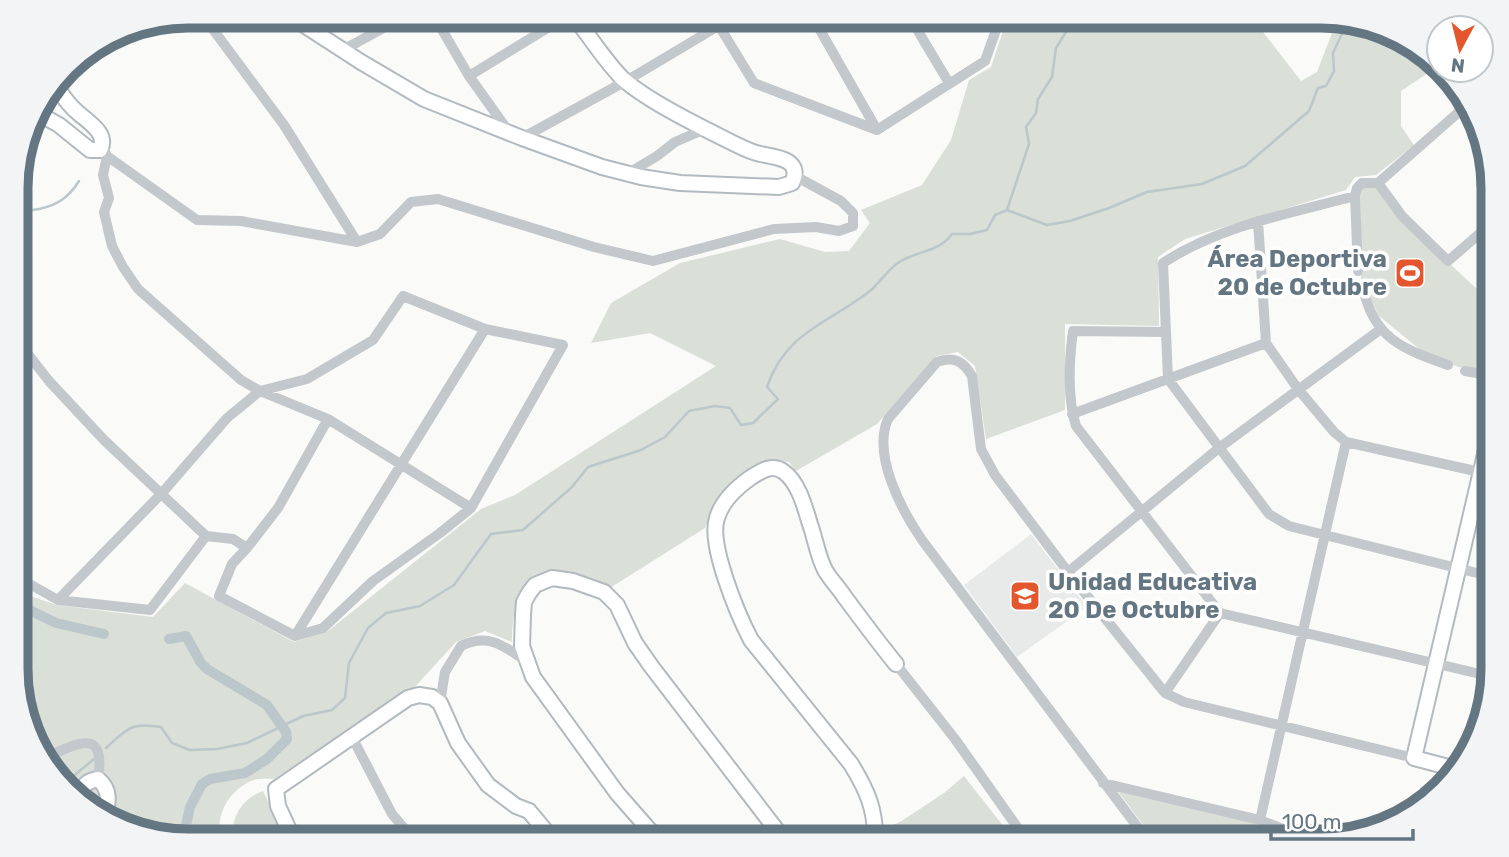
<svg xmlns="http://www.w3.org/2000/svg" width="1509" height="857" font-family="Rubik,sans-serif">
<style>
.built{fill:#e8e9e9}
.green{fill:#dadfd7}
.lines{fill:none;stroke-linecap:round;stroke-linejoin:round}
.stream{stroke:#bbc7cb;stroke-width:2.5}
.canal{stroke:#bbc7cb;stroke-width:10}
.secondary-casing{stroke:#b3babf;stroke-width:18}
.street{stroke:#c3c8cc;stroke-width:10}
.secondary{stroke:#fff;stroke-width:14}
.labels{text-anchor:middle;stroke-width:7;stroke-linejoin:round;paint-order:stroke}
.poi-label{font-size:24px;font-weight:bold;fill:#657683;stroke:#fff;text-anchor:end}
.rim{fill:none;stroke:#657683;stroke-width:9}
</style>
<rect width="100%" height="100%" fill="#fafaf8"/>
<path class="built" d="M 1031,534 L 1087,607 L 1017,657 L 964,585 Z"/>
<path class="green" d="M 1008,16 L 1287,16 L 1263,32 L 1301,81 L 1317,72 L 1337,20 L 1407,39 L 1437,67 L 1401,91 L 1401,126 L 1414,145 L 1376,175 L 1355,177 L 1346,190 L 1185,239 L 1158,257 L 1159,326 L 1065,324 L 1065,410 L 986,439 L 975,366 L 958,352 L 937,356 L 877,424 L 796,471 L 789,462 L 769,461 L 744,472 L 715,502 L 705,528 L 610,588 C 596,583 577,572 563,571 C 518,570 513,607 512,642 L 485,631 L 456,642 L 413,689 L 274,779 C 267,779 257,778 251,781 C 227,792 215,816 221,841 L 188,841 L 171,837 L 155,820 L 146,830 L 102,818 L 45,764 L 17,688 L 17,589 L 21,593 L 57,605 L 153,617 L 185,583 L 294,642 L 328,631 L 481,509 L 515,495 L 716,366 L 650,333 L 591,343 L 611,303 L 680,263 L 780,239 L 825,252 L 849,251 L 870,223 L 861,210 L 922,185 L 951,140 L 969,80 L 991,67 Z
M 1372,185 L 1378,190 L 1391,209 L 1493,304 L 1493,373 L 1458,367 L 1423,352 L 1379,316 L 1361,280 L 1360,191 L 1364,187 Z
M 964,776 L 1015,841 L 854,841 L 900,822 L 944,793 Z
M 1117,790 L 1259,824 C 1270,832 1284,833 1295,841 L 1155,841 Z
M 263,791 L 287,841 L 237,841 L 232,833 C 234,813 243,798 263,791 Z"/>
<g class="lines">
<path class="stream" d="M 1007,210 L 1047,225 L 1070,221 L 1109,208 L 1147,192 L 1202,184 L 1245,166 L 1309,111 L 1318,88 L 1326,86 L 1334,71 L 1333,53 L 1347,23
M 17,215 C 24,210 31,210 39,209 C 58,205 69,197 79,181
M 106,748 C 128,728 131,722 161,727 L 172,743 L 190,750 L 217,749 L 247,743 L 303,716 L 332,710 L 345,698 L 349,663 L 368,628 L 386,613 L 420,606 L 454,585 L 491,534 L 523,530 L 572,487 L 588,467 L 641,450 L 665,437 L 689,411 L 715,406 L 730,408 L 741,425 L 753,423 L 778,399 L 767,387 C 785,332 829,323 870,291 C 881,282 889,267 901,261 C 919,251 940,251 952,234 L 970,234 L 987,230 L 995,215 L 1007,210 L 1029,144 L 1026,127 L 1036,113 L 1038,99 L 1052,77 L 1056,48 L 1071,24 L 1071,16
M 65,783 L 94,759"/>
<path class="canal" d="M 17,604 L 56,623 L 104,634
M 169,639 L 186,636 L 201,663 L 207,669 L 267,705 L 286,732 L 287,739 L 267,759 L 245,773 L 210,779 L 202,784 L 190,807 L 185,830 L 189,841"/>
<g class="secondary-casing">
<path id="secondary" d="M 290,16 L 361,62 L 424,99 L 522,138 L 602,167 L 641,177 L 680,183 L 779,187 L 792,183 C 803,159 776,157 760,154 C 751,152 743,148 735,144 C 703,128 649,102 623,79 C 604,60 590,36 573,16
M 34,111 L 59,125 L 90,150 L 100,150 C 110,131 82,119 72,107 C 65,100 60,92 55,84
M 1456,769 L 1414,758 L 1493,420
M 79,796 C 83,786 86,781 98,779 C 112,790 108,804 104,819
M 294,841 L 278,806 L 276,789 L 408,698 L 419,695 L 432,697 L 440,703 L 458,743 L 488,785 L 516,806 L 529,811 L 554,841
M 659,841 L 617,793 L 533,677 L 522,646 L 523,615 L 524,602 L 529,593 L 535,585 L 552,578 L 573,581 L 604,592 L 617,605 L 635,643 L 651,666 L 785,841
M 875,841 C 876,810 867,790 851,764 L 751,640 C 738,615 708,544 717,518 C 722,501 736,488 750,478 C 761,471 772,463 784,472 C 799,483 805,508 810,524 C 815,538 818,557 825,570 C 830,579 838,587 844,596 C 861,619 878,642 896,664"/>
</g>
<path class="street" d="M 434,16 L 469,76 L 509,132
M 713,16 L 754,83 L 877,130
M 812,16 L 877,130
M 909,16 L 949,83
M 212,28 L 284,125 L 357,242
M 343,50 L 405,16
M 469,76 L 567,16
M 877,130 L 985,61 L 1001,16
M 522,138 L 626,81 L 735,16
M 102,146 L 107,156 L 197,220 L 241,221 L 357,242 L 380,234 L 411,202 L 438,199 L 594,247 L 653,261 L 774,229 L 816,227 L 839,231 L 853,226 L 853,213 L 841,201 L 795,176
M 107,156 L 103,175 L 109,198 L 104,212 L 112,246 L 123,267 L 138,289 L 241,380 L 260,391 L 328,419 L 471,508
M 627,174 L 657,156 L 675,142 L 705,129
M 1378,183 L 1468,104
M 1355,196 C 1291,213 1219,226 1163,263 L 1168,379 L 1269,514 L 1289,526 L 1493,577
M 1258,221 L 1266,343 L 1298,389 L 1334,432 L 1346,442 L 1493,475
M 1358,271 L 1355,196 L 1357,188 L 1362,183 L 1378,183 L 1402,216 L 1448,261 L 1493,222
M 1363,288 C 1374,339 1403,349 1448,365
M 1166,332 L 1073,331 C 1069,361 1067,397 1076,426 L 1220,613 L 1493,677
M 17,340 L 49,381 L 104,440 L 206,536
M 1465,371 L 1493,376
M 1072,414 L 1266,343
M 247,548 L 278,508 L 328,419
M 1068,572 L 1219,448 L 1381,329
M 17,577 L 58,600 L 150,610 L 206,536 L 233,539 L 247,548 L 232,564 L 219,596 L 295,636 L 323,628 L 373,581 L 440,533 L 471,508 L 563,345 L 485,329 L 403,296 L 373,340 L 307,379 L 260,391 L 227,418 L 162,493 L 58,600
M 295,636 L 485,329
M 896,664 L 955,739 L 1027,841
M 1165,693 L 1220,613
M 440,703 L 445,672 L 461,646 C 488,633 503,645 526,661
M 351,735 L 392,814 L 415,841
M 43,759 C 74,745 107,724 98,779
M 1103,783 L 1260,820 L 1313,841
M 1260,820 L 1346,442
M 392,841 L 406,831
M 1148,841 L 922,540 C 902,511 872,455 888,419 L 937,362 C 954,356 963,361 972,376 L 981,449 L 995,475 L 1068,572 L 1165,693 L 1184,702 L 1414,758"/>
<use href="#secondary" class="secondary"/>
</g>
<defs>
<g id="stadium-square" transform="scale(1.575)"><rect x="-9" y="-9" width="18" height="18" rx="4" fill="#e4572e" stroke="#fff"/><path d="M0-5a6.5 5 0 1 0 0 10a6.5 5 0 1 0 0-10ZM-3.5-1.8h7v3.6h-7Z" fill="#fff"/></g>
<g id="school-square" transform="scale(1.575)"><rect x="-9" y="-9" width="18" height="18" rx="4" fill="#e4572e" stroke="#fff"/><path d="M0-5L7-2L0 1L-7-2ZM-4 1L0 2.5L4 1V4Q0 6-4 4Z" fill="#fff"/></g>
</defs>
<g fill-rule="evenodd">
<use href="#stadium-square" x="1410" y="273"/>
<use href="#school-square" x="1025" y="596"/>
</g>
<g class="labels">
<g class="poi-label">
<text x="1387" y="267">Área Deportiva<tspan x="1387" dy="28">20 de Octubre</tspan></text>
<text x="1048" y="590" text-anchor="start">Unidad Educativa<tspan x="1048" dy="28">20 De Octubre</tspan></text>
</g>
</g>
<path d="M0 0H1509V857H0ZM188 28H1321A160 160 0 0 1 1481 188V669A160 160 0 0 1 1321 829H188A160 160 0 0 1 28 669V188A160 160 0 0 1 188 28Z" fill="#f3f4f5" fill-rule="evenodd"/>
<path class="rim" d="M188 28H1321A160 160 0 0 1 1481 188V669A160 160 0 0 1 1321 829H188A160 160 0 0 1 28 669V188A160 160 0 0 1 188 28Z"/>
<g transform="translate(1460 49) rotate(187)"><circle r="33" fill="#ffffff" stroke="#c1c8cd" stroke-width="2"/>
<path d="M0-5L12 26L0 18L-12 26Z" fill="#e4572e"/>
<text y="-10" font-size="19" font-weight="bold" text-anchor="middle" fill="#657683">N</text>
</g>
<path d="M1271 829v10h142v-10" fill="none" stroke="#657683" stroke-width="3.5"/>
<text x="1282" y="829" font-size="21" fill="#657683" stroke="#ffffff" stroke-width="5" paint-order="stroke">100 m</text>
</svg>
